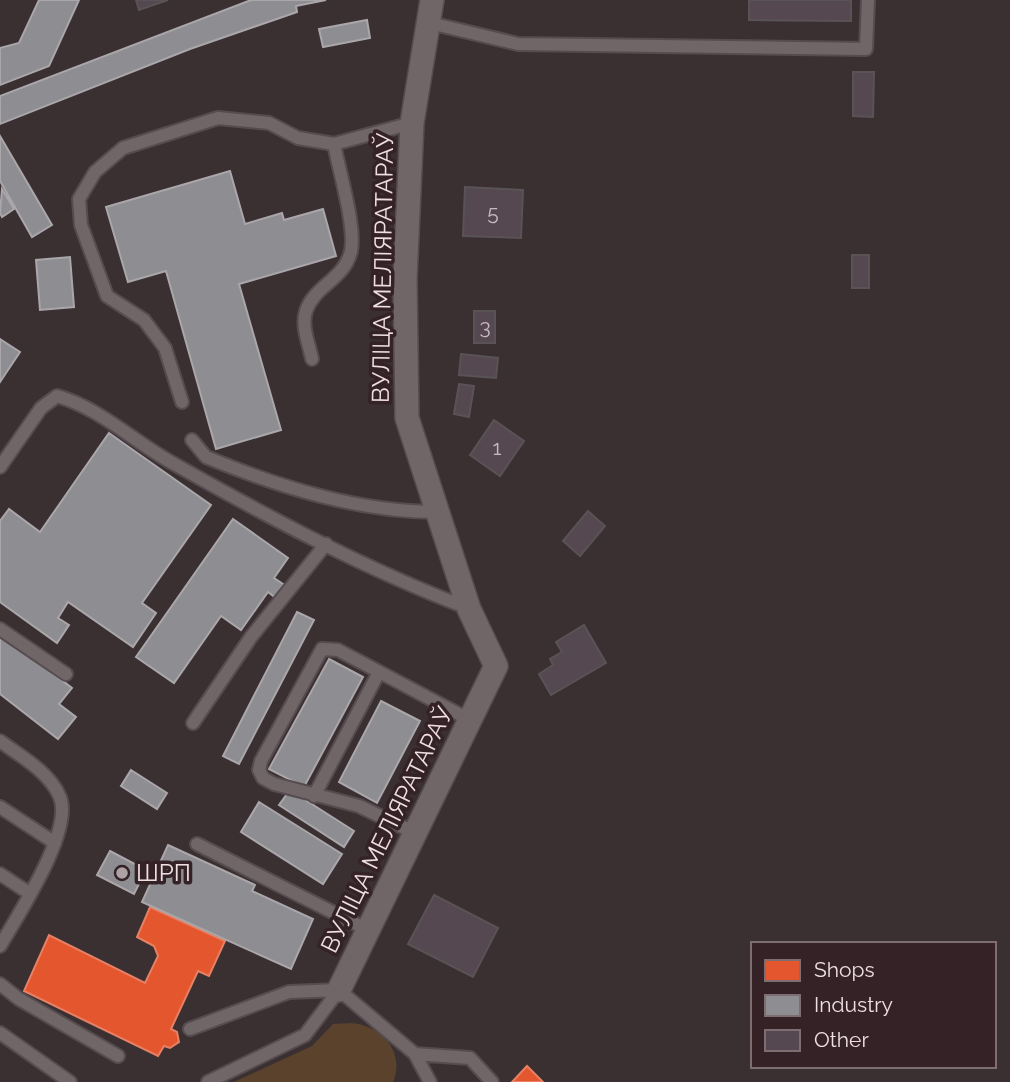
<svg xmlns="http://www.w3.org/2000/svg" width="1010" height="1082" font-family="Raleway,sans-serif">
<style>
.green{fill:#5a422d}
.shops{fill:#e4572e;stroke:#e78064;stroke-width:2}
.industry{fill:#8d8d92;stroke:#aaa6aa;stroke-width:2}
.building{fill:#554850;stroke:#5a5356;stroke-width:2}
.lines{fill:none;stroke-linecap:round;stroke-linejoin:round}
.lane-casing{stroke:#564c4f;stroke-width:16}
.street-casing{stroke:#564c4f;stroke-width:26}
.lane{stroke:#706668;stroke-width:12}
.street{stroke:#706668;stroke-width:23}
.poi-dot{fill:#aea2a4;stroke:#342227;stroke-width:2.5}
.labels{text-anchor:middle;stroke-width:7;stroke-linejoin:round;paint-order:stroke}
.number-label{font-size:21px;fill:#c7b9be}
.street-label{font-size:24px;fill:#eddfe2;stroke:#342227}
.poi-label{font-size:24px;fill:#eddfe2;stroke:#342227;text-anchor:start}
</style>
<rect width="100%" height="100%" fill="#3a3032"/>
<path class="green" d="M 351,1023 C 380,1025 406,1051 393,1082 L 234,1082 L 312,1046 L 333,1024 Z"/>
<path class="shops" d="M 150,907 L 225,941 L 209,976 L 198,971 L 171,1029 L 177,1032 L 179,1042 L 170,1048 L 164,1046 L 158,1056 L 24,991 L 49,935 L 145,983 L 158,956 L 154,946 L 137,937 Z
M 527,1066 L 543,1082 L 512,1082 Z"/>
<path class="industry" d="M 39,0 L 79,0 L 49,66 L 0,85 L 0,48 L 19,43 Z
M 251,0 L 326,0 L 296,6 L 297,12 L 190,49 L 0,124 L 0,96 Z
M 367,20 L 370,38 L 323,47 L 319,29 Z
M 0,136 L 52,225 L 32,237 L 0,181 Z
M 230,171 L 245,224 L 282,213 L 284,220 L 323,209 L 336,256 L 239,284 L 281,430 L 216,449 L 166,271 L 128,282 L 106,207 Z
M 2,189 L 14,209 L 2,217 L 0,213 Z
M 70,257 L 74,307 L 40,310 L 36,260 Z
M 0,339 L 20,352 L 0,382 Z
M 109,433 L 211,505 L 142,603 L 156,613 L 133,647 L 68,602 L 58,618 L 69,625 L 57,643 L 0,602 L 0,521 L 9,509 L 40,532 Z
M 233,519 L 288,558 L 274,578 L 286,586 L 277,599 L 268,592 L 241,630 L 221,616 L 174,683 L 136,657 Z
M 297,612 L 314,620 L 239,764 L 223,756 Z
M 0,633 L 72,688 L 59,704 L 76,717 L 58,739 L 0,694 Z
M 329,659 L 363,677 L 304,787 L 269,769 Z
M 381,701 L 420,721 L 377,803 L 339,782 Z
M 131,770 L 167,793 L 157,809 L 121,786 Z
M 287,794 L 296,794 L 354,831 L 344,847 L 279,805 Z
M 259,802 L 342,854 L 323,884 L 241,832 Z
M 168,845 L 255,885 L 252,891 L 313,919 L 291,969 L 142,902 Z
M 110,851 L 146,870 L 134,894 L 97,875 Z"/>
<path class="building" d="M 136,0 L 168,0 L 139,10 Z
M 749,0 L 851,0 L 851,21 L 749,20 Z
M 853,72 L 874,72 L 873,117 L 853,116 Z
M 465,187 L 523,190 L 521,238 L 463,236 Z
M 852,255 L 869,255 L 869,288 L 852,288 Z
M 474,311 L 495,311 L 495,343 L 474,343 Z
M 461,354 L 498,358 L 496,378 L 459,375 Z
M 459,384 L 474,386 L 469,417 L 454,414 Z
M 494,420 L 524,441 L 500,476 L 470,455 Z
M 588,511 L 605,526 L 580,556 L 563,541 Z
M 584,625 L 606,663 L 551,695 L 539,674 L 553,665 L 550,659 L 562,652 L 556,642 Z
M 434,895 L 498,928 L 473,977 L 408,944 Z"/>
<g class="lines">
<g class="lane-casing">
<path id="lane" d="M 430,23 L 518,44 L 866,49 L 868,0
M 312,359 C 309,344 301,326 306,311 C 314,286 345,279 351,251 C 356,227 339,170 334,144
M 182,402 L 165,348 L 144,320 L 107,296 L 81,225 L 79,199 L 95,172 L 123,148 L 218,118 L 269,123 L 298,138 L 334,144 L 412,123
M 192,440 L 206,457 C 279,487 358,512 438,512
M 0,467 L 41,408 L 57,396 C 102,409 135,443 176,465 C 270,518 367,570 468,608
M 0,629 L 66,674
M 193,723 L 251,637 L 326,544
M 0,741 C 20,756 48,771 59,795 C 76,827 18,915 0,946
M 314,796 L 379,672
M 0,807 L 55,843
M 415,833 L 359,806 L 274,784 L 263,778 L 259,770 L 261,761 L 322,649 L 338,650 L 470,720
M 197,844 L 368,930
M 0,874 L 29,893
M 0,984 L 19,999 L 118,1056
M 190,1029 L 289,992 L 339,990 L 415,1054 L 470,1058 L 492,1082
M 0,1033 L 70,1082
M 415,1054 L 430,1082
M 208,1082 L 305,1035 L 339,990"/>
</g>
<g class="street-casing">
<path id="street" d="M 339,990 L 496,666 L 469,609 L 407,418 L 405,279 L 412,123 L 432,0"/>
</g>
<use href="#lane" class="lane"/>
<use href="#street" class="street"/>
</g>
<circle class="poi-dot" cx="122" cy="873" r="7"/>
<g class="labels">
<g class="number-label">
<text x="493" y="220">5</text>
<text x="485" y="334">3</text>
<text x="497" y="455">1</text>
</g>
<g class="street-label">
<text transform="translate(383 268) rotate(-89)" y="8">ВУЛІЦА МЕЛІЯРАТАРАЎ</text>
<text transform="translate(387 830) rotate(-64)" y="8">ВУЛІЦА МЕЛІЯРАТАРАЎ</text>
</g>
<g class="poi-label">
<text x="136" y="881">ШРП</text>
</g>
</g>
<rect x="751" y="942" width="245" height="126" fill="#342227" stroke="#7e6e72" stroke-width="2"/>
<rect x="765" y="960" width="35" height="21" fill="#e4572e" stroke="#7e6e72" stroke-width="2"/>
<text x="814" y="977" font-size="21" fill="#eddfe2">Shops</text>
<rect x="765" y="995" width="35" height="21" fill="#8d8d92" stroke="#7e6e72" stroke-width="2"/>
<text x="814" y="1012" font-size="21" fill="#eddfe2">Industry</text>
<rect x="765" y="1030" width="35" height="21" fill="#554850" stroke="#7e6e72" stroke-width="2"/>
<text x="814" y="1047" font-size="21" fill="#eddfe2">Other</text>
</svg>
